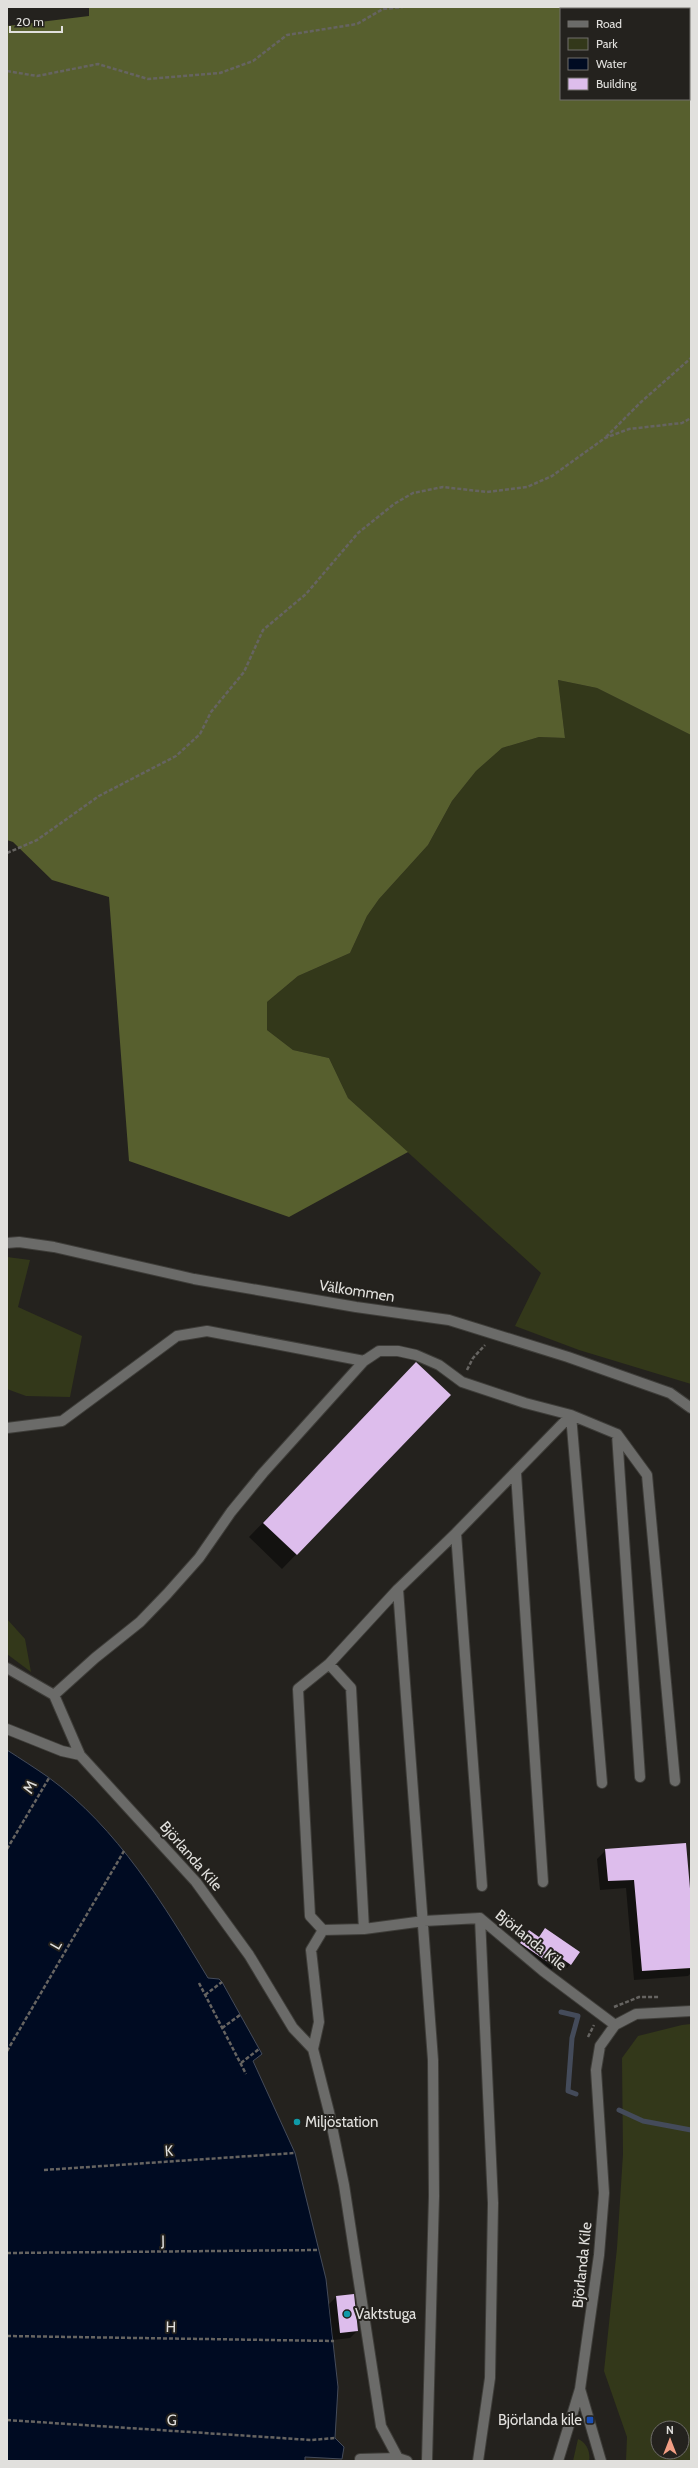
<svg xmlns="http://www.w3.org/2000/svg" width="698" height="2468" font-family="Cabin,sans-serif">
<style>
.green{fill:#33381a;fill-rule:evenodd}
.forest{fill:#575f2e;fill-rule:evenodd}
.water{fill:#000b22;stroke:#444b5a}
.shadow{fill:#0007}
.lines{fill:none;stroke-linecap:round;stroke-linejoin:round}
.stream{stroke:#444b5a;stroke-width:5}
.building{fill:#ddbdec}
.minor-casing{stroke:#3e3d39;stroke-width:12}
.path{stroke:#666461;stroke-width:2.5;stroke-dasharray:4 2;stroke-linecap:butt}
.minor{stroke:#6b6b69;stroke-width:10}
.culture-dot{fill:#0f9aa8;stroke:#24221e;stroke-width:1.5}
.transit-dot{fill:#1a4fb4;stroke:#24221e;stroke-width:1.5}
.labels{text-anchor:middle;stroke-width:4;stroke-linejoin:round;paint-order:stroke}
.street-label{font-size:15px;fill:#e1e0dd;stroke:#24221e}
.poi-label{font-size:15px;fill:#e1e0dd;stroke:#24221e;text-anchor:start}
</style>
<rect width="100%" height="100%" fill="#24221e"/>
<path class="green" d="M 558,680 L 597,688 L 691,735 L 691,1384 L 579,1350 L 515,1326 L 541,1273 L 348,1098 L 329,1058 L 293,1050 L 267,1030 L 267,1002 L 298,976 L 350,953 L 367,916 L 379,899 L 428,845 L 452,801 L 476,771 L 502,748 L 539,737 L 565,738 Z
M 7,1257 L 30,1260 L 18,1307 L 82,1336 L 70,1397 L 26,1396 L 7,1389 Z
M 7,1619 L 25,1639 L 31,1672 L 7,1654 Z
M 691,2024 L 691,2461 L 626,2461 L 627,2437 L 604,2371 L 617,2248 L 623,2154 L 622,2058 L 638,2036 L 682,2025 ZM 658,2428 L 682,2428 L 682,2452 L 658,2452 Z
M 578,2439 C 586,2442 591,2452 589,2461 L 573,2461 Z"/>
<path class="forest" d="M 89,7 L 691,7 L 691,735 L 597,688 L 558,680 L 565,738 L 539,737 L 502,748 L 476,771 L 452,801 L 428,845 L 379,899 L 367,916 L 350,953 L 298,976 L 267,1002 L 267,1030 L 293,1050 L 329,1058 L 348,1098 L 408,1152 L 289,1217 L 129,1161 L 109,897 L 52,880 L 13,842 L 7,840 L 7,26 L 89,16 ZM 561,9 L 689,9 L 689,99 L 561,99 Z"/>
<path class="water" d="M 7,1750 C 21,1759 35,1768 48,1777 C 118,1828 164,1905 208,1978 L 219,1979 L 222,1982 L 262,2054 L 253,2061 L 295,2153 L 326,2279 L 338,2387 L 335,2438 L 344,2447 L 342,2459 L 305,2457 L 305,2461 L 7,2461 Z"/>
<path class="shadow" d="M 403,1378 L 450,1395 L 282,1569 L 249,1537 Z
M 606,1850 L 691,1901 L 691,1973 L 688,1976 L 634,1980 L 626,1888 L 600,1890 L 597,1859 Z
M 545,1930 L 570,1964 L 567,1968 L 558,1962 L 551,1970 L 517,1947 L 529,1931 L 539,1937 Z
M 336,2297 L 357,2331 L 350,2338 L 333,2340 L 329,2304 Z"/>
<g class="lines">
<path class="stream" d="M 561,2012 L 578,2016 L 572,2038 L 568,2091 L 576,2094
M 619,2110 L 643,2121 L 691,2130"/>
</g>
<path class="building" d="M 416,1362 L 451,1395 L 297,1555 L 263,1523 Z
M 686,1843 L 691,1900 L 691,1968 L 642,1971 L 634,1880 L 608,1881 L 605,1849 Z
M 545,1928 L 580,1952 L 571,1965 L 561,1958 L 555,1967 L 520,1943 L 529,1930 L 539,1937 Z
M 354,2294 L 358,2331 L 340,2333 L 336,2296 Z"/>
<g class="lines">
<g class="minor-casing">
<path id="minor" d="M 7,1243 L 19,1242 L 54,1247 L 194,1279 L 356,1307 L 449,1320 L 568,1357 L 670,1393 L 691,1408
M 364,1361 L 379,1351 L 398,1351 L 416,1355 L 439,1365 L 462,1382 L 525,1403 L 571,1415 L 602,1783
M 7,1428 L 62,1421 L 177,1336 L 207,1331 L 364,1361 L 263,1473 L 231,1512 L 199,1558 L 167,1594 L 140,1622 L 95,1658 L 54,1695
M 617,1434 L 647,1475 L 675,1781
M 516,1473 L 543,1882
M 456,1533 L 482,1886
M 398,1589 L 433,2060 L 434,2196 L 427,2461
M 329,1664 L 351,1688 L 364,1929
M 7,1668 L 54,1695 L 80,1755
M 7,1729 L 62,1751 L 80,1755 L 196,1882 L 249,1955 L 293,2028 L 313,2049 L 329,2112 L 344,2185 L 381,2426 L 398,2458
M 323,1930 L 310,1916 L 298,1689 L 329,1664 L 398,1589 L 456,1533 L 571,1415 L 617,1434 L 640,1777
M 313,2049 L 319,2022 L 311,1950 L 323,1930 L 364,1929 L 424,1921 L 480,1918 L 543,1971 L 615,2025
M 580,2389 L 601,2461
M 360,2459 L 398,2458 L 407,2461
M 478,2461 L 490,2378 L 493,2203 L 480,1918
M 558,2461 L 580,2389 L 599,2255 L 604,2193 L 596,2070 L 600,2046 L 615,2025 L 636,2014 L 691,2011"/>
</g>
<path class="path" d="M 7,71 L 37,76 L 98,64 L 148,79 L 220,73 L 253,61 L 287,35 L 357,24 L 383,9 L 403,7
M 606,437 L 641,402 L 691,358
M 7,853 L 37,840 L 99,796 L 176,756 L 200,734 L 211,712 L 244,672 L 263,630 L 306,594 L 358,533 L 394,504 L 413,493 L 443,487 L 487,492 L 527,487 L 552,476 L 605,438 L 629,429 L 682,423 L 691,418
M 467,1370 L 473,1358 L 485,1345
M 7,1849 L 49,1778
M 199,1983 L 246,2074
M 205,1995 L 222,1982
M 614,2007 L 639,1997 L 659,1997
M 222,2028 L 240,2015
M 588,2037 L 594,2025
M 7,2051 L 124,1851
M 241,2063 L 259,2049
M 44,2170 L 295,2153
M 7,2253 L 319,2250
M 7,2336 L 334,2341
M 7,2420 L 311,2440 L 335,2438"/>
<use href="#minor" class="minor"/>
</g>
<g class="culture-dot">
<circle cx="297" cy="2122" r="4"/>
<circle cx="347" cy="2314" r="4"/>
</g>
<rect class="transit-dot" x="586" y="2416" width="8" height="8" rx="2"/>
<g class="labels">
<g class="street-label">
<text transform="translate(357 1291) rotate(9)" y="5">Välkommen</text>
<text transform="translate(30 1787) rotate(-60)" y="5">M</text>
<text transform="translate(191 1856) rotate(49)" y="5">Björlanda Kile</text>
<text transform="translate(531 1940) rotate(39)" y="5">Björlanda Kile</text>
<text transform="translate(56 1945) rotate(-60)" y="5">L</text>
<text transform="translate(169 2151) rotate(-4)" y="5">K</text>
<text transform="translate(163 2241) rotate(-1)" y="5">J</text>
<text transform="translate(582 2265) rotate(-84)" y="5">Björlanda Kile</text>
<text transform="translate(171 2327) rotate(1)" y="5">H</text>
<text transform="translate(172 2420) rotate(4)" y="5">G</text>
</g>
<g class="poi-label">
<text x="305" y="2127">Miljöstation</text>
<text x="355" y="2319">Vaktstuga</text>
<text x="582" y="2425" text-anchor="end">Björlanda kile</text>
</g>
</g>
<rect width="698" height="2468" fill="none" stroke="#e1e0dd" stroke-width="16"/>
<rect x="560" y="8" width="130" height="92" fill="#24221e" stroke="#706e6a"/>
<rect x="568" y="21" width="20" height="6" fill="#6b6b69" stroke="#706e6a"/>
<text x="596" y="28" font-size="12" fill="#e1e0dd">Road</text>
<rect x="568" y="38" width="20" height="12" fill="#33381a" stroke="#706e6a"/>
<text x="596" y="48" font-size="12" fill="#e1e0dd">Park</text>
<rect x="568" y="58" width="20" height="12" fill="#000b22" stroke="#706e6a"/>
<text x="596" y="68" font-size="12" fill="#e1e0dd">Water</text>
<rect x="568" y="78" width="20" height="12" fill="#ddbdec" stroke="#706e6a"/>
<text x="596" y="88" font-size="12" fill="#e1e0dd">Building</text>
<g transform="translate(670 2440)"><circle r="19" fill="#24221e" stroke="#706e6a"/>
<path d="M0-3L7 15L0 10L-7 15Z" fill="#f39f85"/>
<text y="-6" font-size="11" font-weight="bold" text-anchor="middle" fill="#e1e0dd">N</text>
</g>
<path d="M10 26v6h52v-6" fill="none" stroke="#e1e0dd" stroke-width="2"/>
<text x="16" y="26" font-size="12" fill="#e1e0dd" stroke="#24221e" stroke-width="3" paint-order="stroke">20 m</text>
</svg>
